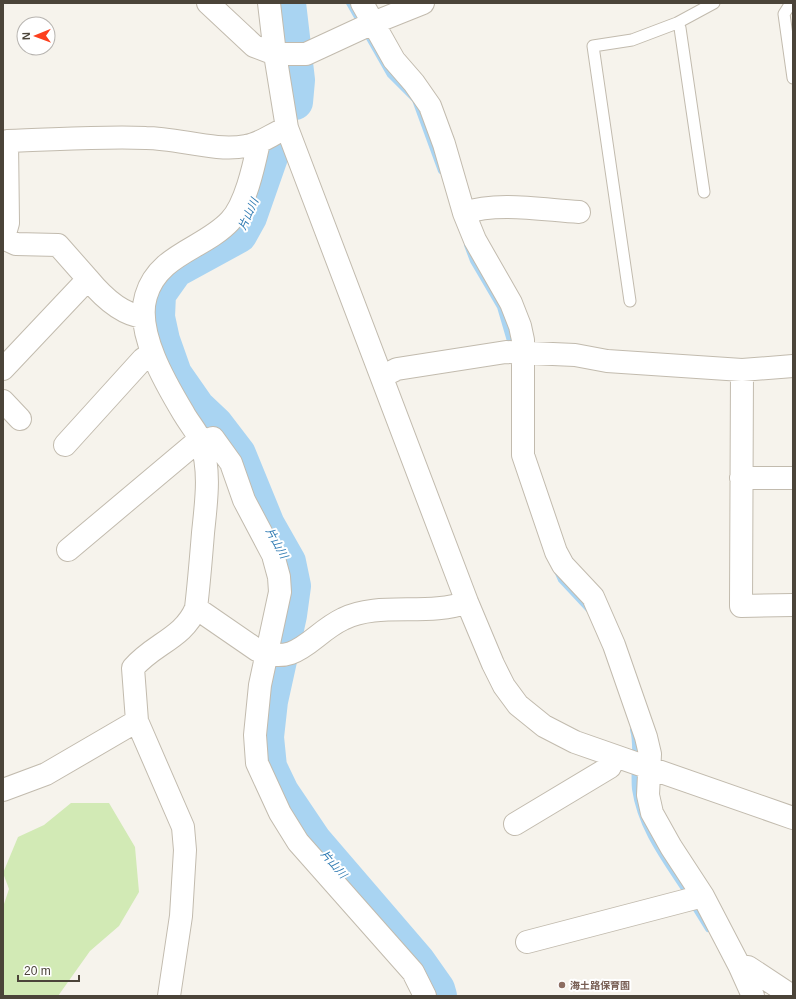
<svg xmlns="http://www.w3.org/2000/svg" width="796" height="999" font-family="Arial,'Noto Sans JP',sans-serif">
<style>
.green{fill:#d2eab5}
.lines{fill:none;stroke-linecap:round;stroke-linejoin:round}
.stream{stroke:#a9d4f2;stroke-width:6}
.river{stroke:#a9d4f2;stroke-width:36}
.service-casing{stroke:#c2bbae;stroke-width:13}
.minor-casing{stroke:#c2bbae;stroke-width:24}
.service{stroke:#fff;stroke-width:11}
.minor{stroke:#fff;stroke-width:22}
.education-dot{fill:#8d6e63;stroke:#fff;stroke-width:1.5}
.labels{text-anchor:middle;stroke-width:4;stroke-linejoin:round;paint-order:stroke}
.education-label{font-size:10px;font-weight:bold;fill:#785e54;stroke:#fff;text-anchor:start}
.water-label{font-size:11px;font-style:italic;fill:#2e7ab2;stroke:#fff}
</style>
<rect width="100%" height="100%" fill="#f6f3ec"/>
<path class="green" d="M 71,803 L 109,803 L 135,847 L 139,892 L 119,926 L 90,951 L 58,996 L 3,996 L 3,907 L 9,889 L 3,873 L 18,837 L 44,825 Z"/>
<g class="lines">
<path class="stream" d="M 349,3 L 390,75 L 415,100 L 441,171
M 467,245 L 473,261 L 500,307 L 512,348
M 557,571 L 561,580 L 589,610
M 633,730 C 638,745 633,771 635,789 C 641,830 666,861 688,895
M 692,903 L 708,929"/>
<path class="river" d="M 288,3 L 297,80 L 295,102
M 270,157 L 249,217 L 239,235 L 175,270 L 158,294 L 157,317 L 162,340 L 174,374 L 197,407 L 215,424 L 238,454 L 267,525 L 288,562 L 293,586 L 289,615 L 270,701 L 266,737 L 269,767 L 281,792 L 314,841 L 418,962 L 437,989 L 439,996"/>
<g class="service-casing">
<path id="service" d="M 791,3 L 784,14 L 793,78
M 677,23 L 680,28 L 704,192
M 630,301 L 593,46 L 632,40 L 677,23 L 714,3"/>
</g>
<g class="minor-casing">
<path id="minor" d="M 208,3 L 254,46 L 275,54 L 306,54 L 373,23 L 423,3
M 269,3 L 275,54 L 287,128 L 467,602 L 493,664 L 504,686 L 518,705 L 544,726 L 575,742 L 793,818
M 362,3 L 394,60 L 414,83 L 430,106 L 444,144 L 464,213 L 475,240 L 511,303 L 520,326 L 523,340 L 523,455 L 556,552 L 563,565 L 593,597 L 614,645 L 646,737 L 650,754 L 648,795 L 652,813 L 671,847 L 703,896 L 740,967 L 753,996
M 464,213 C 497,201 544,210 579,212
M 4,237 L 8,223 L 7,141 C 53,140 100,136 146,138 C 178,138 215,152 246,146 C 261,144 273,133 287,128
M 3,238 L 16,244 L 58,245 L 88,279
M 3,369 L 88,279 C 102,296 122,315 144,317
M 742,370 L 741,606 L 793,605
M 383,376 L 397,369 L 506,352 L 575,355 L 607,361 L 742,370 L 793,366
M 3,401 L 20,419
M 65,445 L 143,359 L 151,354
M 741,478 L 793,478
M 68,550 L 193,445 L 213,438 L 231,463 L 244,500 L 273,555 L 279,577 L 280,592 L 260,685 L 255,735 L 257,763 L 280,813 L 298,842 L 413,972 L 425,996
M 196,608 L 257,650 C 297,668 311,634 343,619 C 379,601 429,617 467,602
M 3,790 L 46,774 L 137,721
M 515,824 L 610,767 L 614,757
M 527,942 L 703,896
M 740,967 L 748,967 L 792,996
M 169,996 L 181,916 L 185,850 L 183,827 L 137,721 L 133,668 C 153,644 184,638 196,608 C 199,583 201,558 203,533 C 206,503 211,471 201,442 C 198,433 189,423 184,414 C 166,384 135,332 146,296 C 158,254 204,249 230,221 C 246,204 254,165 259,142"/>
</g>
<use href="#service" class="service"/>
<use href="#minor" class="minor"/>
</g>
<circle class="education-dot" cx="562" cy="985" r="4"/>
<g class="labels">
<g class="education-label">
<text x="570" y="989">海土路保育園</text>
</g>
<g class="water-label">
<text transform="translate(248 214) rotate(-66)" y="4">片山川</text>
<text transform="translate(277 543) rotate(61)" y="4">片山川</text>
<text transform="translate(334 864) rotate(49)" y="4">片山川</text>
</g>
</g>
<rect width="796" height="999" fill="none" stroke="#4b4439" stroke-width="8"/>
<g transform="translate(36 36) rotate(269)"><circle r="19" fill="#ffffff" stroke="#b7b4b0"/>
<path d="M0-3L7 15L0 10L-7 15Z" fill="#fc3f1d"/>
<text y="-6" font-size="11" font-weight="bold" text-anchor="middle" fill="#4b4439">N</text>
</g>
<path d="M18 975v6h61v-6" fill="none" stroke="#4b4439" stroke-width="2"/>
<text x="24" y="975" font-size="12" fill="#4b4439" stroke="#ffffff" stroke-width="3" paint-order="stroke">20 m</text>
</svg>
